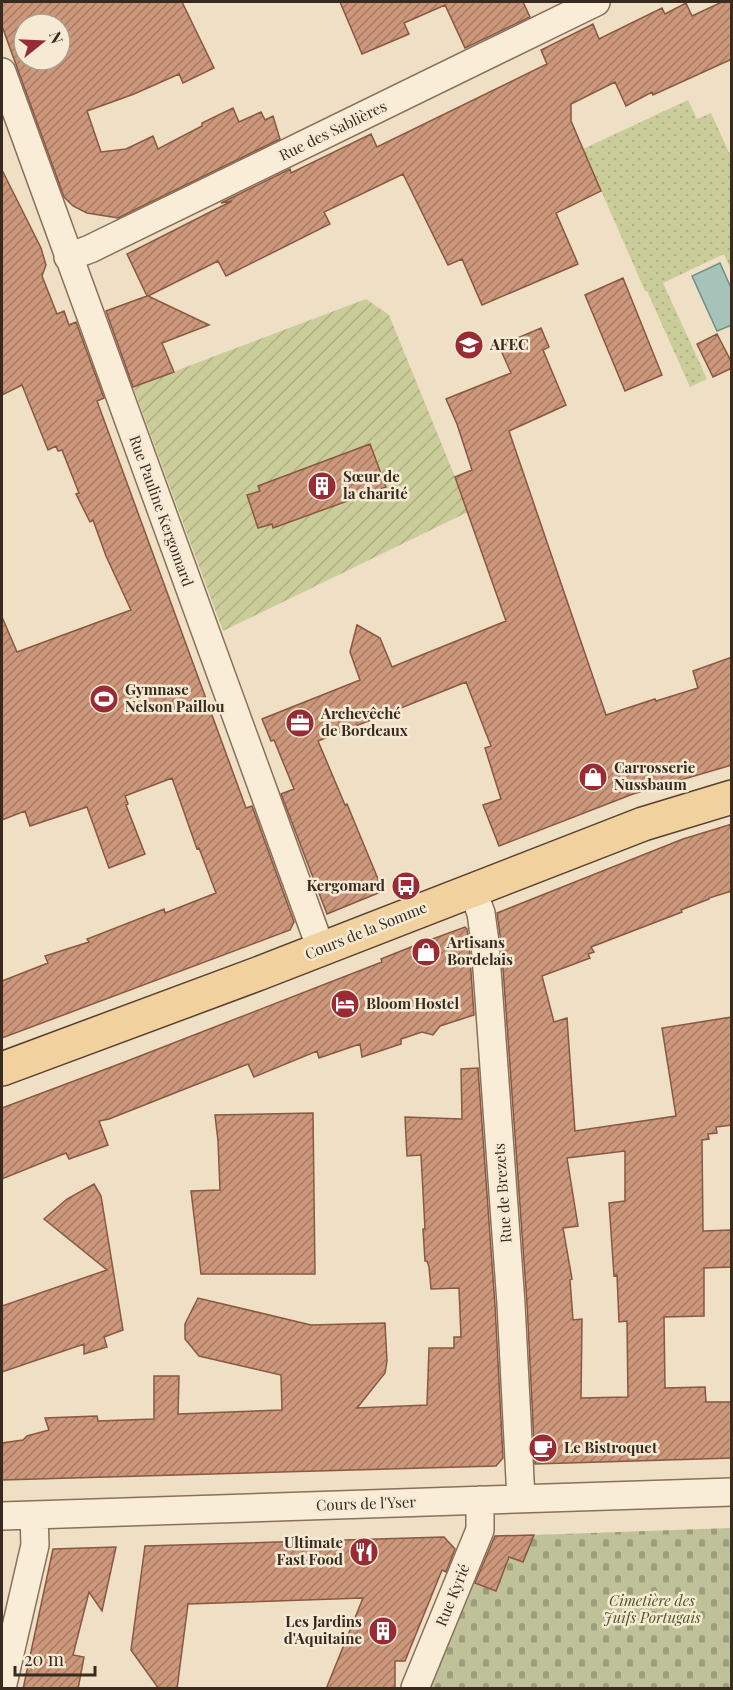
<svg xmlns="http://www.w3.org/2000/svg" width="733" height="1690" font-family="'Playfair Display',serif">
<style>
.grass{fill:url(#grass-dots)}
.cemetery{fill:url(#cemetery-stones)}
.garden{fill:url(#garden-furrows)}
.water{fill:#a7c2b8;stroke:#6d9085;stroke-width:1.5}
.building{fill:url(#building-hatch);stroke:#885841;stroke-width:1.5;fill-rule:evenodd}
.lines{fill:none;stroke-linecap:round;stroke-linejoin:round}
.minor-casing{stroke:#89705b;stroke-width:30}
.major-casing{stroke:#573f2f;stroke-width:36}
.minor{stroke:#f9edd8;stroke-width:27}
.major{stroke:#f1d19d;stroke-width:33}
.labels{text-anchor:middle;stroke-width:5;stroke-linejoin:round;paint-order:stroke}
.street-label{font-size:15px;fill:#392a1f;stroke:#f6ead4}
.poi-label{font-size:15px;font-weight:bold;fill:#392a1f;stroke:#f6ead4;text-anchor:start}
.park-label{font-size:15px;font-style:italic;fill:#4d5625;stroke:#f6ead4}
</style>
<defs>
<pattern id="grass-dots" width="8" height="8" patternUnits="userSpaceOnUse" patternTransform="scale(1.5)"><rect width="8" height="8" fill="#cacd99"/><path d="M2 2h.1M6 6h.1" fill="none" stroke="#aeb083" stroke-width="1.8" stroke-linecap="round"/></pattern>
<pattern id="cemetery-stones" width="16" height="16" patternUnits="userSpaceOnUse" patternTransform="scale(1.5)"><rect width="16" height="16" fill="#bfc298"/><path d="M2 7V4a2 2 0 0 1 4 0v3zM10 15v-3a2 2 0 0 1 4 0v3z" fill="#9c9e7b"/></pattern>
<pattern id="garden-furrows" width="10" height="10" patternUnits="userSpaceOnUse" patternTransform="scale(1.5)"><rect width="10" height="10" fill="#cacd99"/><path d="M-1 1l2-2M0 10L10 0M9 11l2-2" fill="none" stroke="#aeb083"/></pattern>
<pattern id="building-hatch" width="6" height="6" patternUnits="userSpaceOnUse" patternTransform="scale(1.5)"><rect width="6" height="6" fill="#cc977b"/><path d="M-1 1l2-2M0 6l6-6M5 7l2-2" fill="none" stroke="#a77b64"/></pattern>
</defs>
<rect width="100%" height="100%" fill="#eedfc5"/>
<path class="grass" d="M 688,100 L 697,119 L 711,113 L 731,157 L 731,270 L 724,254 L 663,283 L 707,379 L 690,387 L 647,291 L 645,291 L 583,149 Z"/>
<path class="cemetery" d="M 731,1528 L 731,1688 L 428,1688 L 471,1582 L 493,1590 L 497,1588 L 509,1557 L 523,1562 L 534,1535 Z"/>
<path class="garden" d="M 366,299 L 389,315 L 455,477 L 468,512 L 223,631 L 133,387 Z"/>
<path class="water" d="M 720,263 L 731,288 L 732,325 L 717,331 L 692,276 Z"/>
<path class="building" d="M 2,2 L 182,2 L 214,68 L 183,83 L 179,74 L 134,94 L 87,111 L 101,152 L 126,149 L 153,136 L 158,149 L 202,126 L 202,123 L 233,108 L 239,122 L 261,112 L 265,120 L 273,116 L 280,139 L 118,218 L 87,213 L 73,206 L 64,197 L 2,26 ZM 24,24 L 60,24 L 60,60 L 24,60 Z
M 340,2 L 523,2 L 530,17 L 465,48 L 445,5 L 404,23 L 409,34 L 362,54 Z
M 722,2 L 732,2 L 732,59 L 653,95 L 652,92 L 626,106 L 615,82 L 571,104 L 571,121 L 601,191 L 556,213 L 578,264 L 482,305 L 462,259 L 448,265 L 403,174 L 324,212 L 330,224 L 226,276 L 218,261 L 148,296 L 209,325 L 162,343 L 174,372 L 133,387 L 106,311 L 147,296 L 127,254 L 232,201 L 221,203 L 290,169 L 291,173 L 371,134 L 377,147 L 547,64 L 541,50 L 593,24 L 599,39 L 662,8 L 665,14 L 686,3 L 692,16 Z
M 2,170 L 41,248 L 46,265 L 42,276 L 57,314 L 64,311 L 69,325 L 76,322 L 104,398 L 97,401 L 246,808 L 252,806 L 294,922 L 290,930 L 2,1038 L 2,981 L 48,963 L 45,956 L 89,942 L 87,939 L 164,909 L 165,913 L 216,893 L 199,848 L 197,849 L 172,778 L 125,796 L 128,804 L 126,805 L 145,854 L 109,868 L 87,807 L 30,826 L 25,811 L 2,820 L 2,617 L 17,652 L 131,610 L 106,556 L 93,520 L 90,522 L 76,494 L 79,493 L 62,450 L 58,451 L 56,446 L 48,450 L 22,385 L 2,395 Z
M 623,278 L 662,375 L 625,391 L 585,295 Z
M 541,328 L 549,347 L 543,350 L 566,405 L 509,431 L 606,715 L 655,699 L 656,701 L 698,688 L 693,671 L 732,657 L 732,765 L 633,794 L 499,846 L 483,805 L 501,799 L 485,748 L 491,746 L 466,682 L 318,741 L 345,805 L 347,804 L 383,891 L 327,914 L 281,794 L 294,789 L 274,740 L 271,741 L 262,719 L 360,680 L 350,652 L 357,625 L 380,638 L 392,667 L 506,621 L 455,477 L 472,470 L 457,424 L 446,399 L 511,373 L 499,346 Z
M 717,334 L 732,363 L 732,368 L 713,377 L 697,344 Z
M 370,444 L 386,487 L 273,528 L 272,524 L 258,528 L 247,495 L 260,491 L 258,486 Z
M 732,824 L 732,891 L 709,898 L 709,899 L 681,910 L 682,912 L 591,947 L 594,952 L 588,954 L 590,958 L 542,976 L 554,1022 L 567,1018 L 575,1131 L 676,1116 L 662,1028 L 732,1017 L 732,1125 L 716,1127 L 717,1133 L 708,1134 L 709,1139 L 702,1140 L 703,1231 L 732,1230 L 732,1267 L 704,1268 L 704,1316 L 664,1317 L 665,1388 L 705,1387 L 706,1402 L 732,1402 L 732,1458 L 535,1464 L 527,1303 L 501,941 L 497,913 L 683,839 ZM 625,1151 L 625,1201 L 609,1203 L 614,1276 L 617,1275 L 619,1322 L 627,1321 L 628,1397 L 581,1398 L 582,1319 L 573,1320 L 570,1280 L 572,1279 L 563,1228 L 578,1226 L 567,1158 Z
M 465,927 L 467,929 L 469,944 L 474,1015 L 440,1026 L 433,1035 L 422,1032 L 401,1039 L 401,1044 L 362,1057 L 360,1044 L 319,1058 L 317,1051 L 254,1077 L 248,1064 L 109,1119 L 99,1121 L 108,1145 L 69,1159 L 66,1153 L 2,1179 L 2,1108 L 122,1063 L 382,962 L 381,959 L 416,945 Z
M 478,1068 L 495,1305 L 503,1458 L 496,1466 L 2,1480 L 2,1443 L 23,1440 L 27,1436 L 49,1430 L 45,1418 L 97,1416 L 98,1421 L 154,1419 L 154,1376 L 179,1376 L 178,1414 L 282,1410 L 281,1375 L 199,1356 L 185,1339 L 185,1324 L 198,1298 L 311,1325 L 385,1323 L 387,1361 L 385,1373 L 357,1408 L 427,1405 L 429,1348 L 454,1348 L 454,1337 L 461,1337 L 459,1288 L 431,1289 L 429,1267 L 427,1261 L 425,1261 L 423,1229 L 425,1229 L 421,1155 L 407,1156 L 405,1117 L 462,1119 L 461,1069 Z
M 313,1113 L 315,1274 L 201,1274 L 191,1191 L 220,1190 L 218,1141 L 215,1115 Z
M 94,1184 L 101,1196 L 123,1330 L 104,1337 L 107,1347 L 84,1354 L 84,1344 L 2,1372 L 2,1306 L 107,1270 L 44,1219 L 67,1199 Z
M 534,1535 L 523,1562 L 509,1557 L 496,1591 L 475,1583 L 495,1536 Z
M 444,1537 L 455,1549 L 446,1572 L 442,1570 L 405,1661 L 395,1661 L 395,1689 L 326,1689 L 363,1598 L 188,1604 L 177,1689 L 159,1689 L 131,1650 L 145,1546 Z
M 116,1547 L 102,1611 L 89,1592 L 73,1655 L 84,1657 L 78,1689 L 23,1689 L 53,1549 Z"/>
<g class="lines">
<g class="minor-casing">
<path id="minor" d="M 2,72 L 321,949
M 68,257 L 90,249 L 596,2
M 472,889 L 481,913 L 485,942 L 511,1304 L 521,1499
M 2,1516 L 732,1492
M 2,1688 L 35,1545 L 34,1515
M 415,1688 L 480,1530 L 480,1500"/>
</g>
<g class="major-casing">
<path id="major" d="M 2,1069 L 260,973 L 643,824 L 732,797"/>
</g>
<use href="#minor" class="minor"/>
<use href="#major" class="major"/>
</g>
<defs>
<g id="university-disc" transform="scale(1.5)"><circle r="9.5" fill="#982b33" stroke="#f6ead4"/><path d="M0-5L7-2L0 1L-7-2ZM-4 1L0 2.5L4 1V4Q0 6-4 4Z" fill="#fff"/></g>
<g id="building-disc" transform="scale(1.5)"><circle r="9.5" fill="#982b33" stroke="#f6ead4"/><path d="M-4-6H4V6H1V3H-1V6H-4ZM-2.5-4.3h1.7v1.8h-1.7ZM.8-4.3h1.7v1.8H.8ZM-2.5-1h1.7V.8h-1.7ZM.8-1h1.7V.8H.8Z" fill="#fff"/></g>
<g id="stadium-disc" transform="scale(1.5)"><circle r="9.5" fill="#982b33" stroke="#f6ead4"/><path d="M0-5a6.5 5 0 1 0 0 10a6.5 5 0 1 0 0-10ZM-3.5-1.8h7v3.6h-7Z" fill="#fff"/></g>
<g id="office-disc" transform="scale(1.5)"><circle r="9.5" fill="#982b33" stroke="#f6ead4"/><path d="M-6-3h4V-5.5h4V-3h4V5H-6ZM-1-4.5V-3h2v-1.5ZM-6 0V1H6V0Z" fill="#fff"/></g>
<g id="shop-disc" transform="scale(1.5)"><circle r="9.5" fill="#982b33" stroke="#f6ead4"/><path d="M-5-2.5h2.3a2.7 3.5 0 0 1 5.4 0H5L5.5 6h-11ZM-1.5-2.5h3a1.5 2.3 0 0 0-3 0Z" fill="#fff"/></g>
<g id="bus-disc" transform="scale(1.5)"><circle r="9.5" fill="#982b33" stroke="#f6ead4"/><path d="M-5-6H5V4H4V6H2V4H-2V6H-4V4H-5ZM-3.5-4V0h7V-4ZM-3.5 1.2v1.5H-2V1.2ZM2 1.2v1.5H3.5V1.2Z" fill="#fff"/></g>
<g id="hotel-disc" transform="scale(1.5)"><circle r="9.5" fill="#982b33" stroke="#f6ead4"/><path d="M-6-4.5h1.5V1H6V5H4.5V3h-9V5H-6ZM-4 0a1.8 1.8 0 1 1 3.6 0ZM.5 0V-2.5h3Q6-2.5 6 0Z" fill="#fff"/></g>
<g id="cafe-disc" transform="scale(1.5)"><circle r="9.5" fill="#982b33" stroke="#f6ead4"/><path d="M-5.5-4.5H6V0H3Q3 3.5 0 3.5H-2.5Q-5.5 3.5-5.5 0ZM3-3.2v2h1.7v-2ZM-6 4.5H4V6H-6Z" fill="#fff"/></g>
<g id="restaurant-disc" transform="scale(1.5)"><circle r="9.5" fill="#982b33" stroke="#f6ead4"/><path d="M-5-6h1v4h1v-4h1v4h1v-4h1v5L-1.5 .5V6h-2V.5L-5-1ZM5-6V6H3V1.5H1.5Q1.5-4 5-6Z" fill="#fff"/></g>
</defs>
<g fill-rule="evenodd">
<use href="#university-disc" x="469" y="345"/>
<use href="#building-disc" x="322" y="486"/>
<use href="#stadium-disc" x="104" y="699"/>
<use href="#office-disc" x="300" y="723"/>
<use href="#shop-disc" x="593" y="777"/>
<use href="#bus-disc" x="406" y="886"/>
<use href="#shop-disc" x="426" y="952"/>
<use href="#hotel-disc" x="345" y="1004"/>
<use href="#cafe-disc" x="543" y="1448"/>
<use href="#restaurant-disc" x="364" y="1552"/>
<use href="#building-disc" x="383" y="1631"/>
</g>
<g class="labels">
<g class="street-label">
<text transform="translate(333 131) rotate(-26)" y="5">Rue des Sablières</text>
<text transform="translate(161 511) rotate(70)" y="5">Rue Pauline Kergomard</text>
<text transform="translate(366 931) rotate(-22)" y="5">Cours de la Somme</text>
<text transform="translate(503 1193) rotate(-94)" y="5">Rue de Brezets</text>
<text transform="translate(366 1504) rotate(-2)" y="5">Cours de l'Yser</text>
<text transform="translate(453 1595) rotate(-68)" y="5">Rue Kyrié</text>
</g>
<g class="poi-label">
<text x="490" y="350">AFEC</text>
<text x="343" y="482">Sœur de<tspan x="343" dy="17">la charité</tspan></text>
<text x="125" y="695">Gymnase<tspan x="125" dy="17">Nelson Paillou</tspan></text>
<text x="321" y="719">Archevêché<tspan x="321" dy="17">de Bordeaux</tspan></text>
<text x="614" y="773">Carrosserie<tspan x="614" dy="17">Nussbaum</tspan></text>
<text x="385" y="891" text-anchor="end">Kergomard</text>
<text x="447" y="948">Artisans<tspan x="447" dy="17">Bordelais</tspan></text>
<text x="366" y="1009">Bloom Hostel</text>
<text x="564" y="1453">Le Bistroquet</text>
<text x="343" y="1548" text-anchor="end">Ultimate<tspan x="343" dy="17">Fast Food</tspan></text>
<text x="362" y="1627" text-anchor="end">Les Jardins<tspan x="362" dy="17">d'Aquitaine</tspan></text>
</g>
<g class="park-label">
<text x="652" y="1606">Cimetière des<tspan x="652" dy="17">Juifs Portugais</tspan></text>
</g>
</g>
<rect width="733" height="1690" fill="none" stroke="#392a1f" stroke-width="6"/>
<g transform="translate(42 42) rotate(72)"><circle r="28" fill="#f6ead4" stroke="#aa9d8c" stroke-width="1.5"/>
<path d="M0-4.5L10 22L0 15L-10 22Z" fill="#982b33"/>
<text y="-9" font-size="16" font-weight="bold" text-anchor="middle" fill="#392a1f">N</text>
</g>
<path d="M15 1666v9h80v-9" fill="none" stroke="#392a1f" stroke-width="3"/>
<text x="24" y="1666" font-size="18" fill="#392a1f" stroke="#f6ead4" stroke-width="4.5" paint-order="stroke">20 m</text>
</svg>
